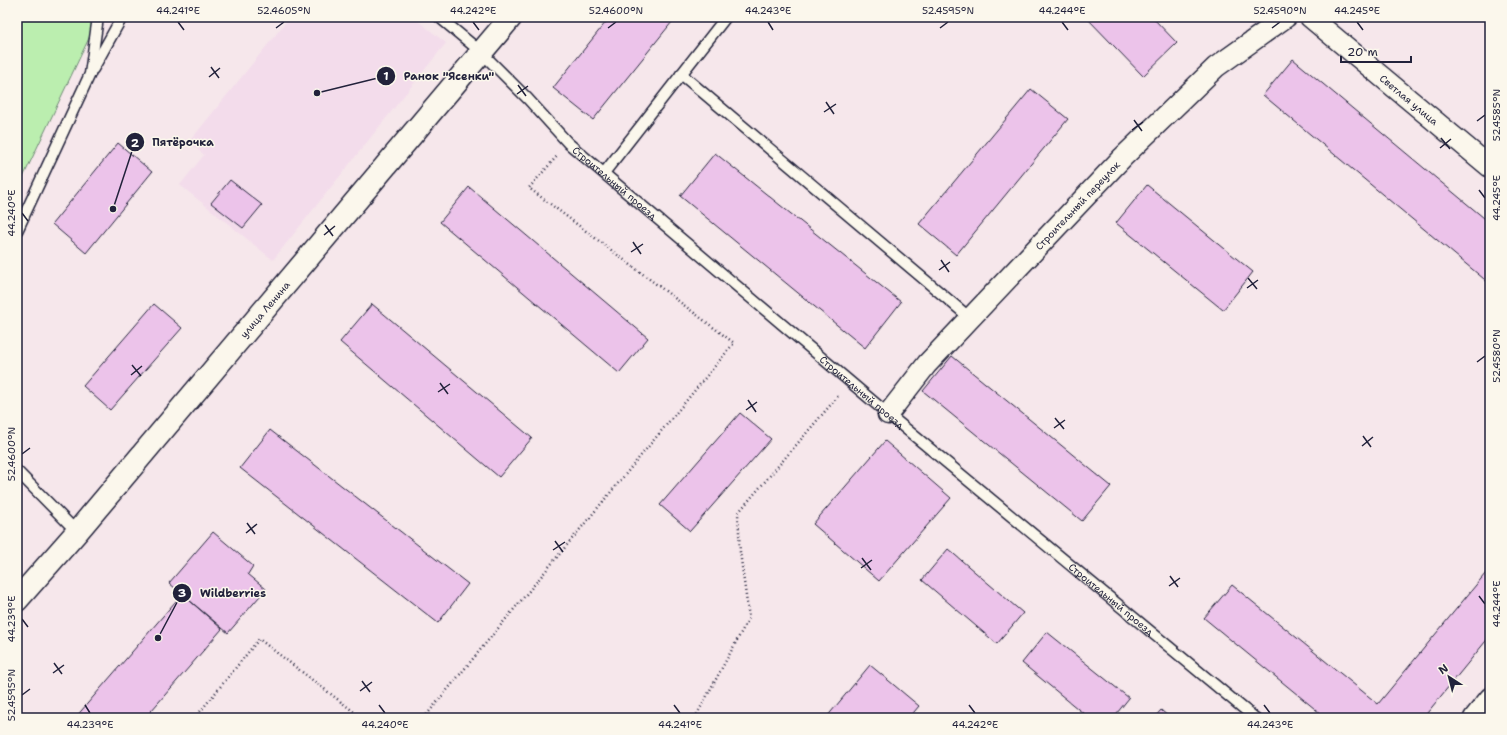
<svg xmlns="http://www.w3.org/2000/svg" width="1507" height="735" font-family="'Shantell Sans',sans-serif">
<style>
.built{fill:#f3dceb}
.green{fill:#bbeeaf;stroke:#6e8875}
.building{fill:#ecc3ea;stroke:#22223b}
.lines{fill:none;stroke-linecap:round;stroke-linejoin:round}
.service-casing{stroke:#22223b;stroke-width:13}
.minor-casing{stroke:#22223b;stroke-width:23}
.secondary-casing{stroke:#22223b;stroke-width:25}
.path{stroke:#22223b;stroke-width:2.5;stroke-dasharray:1 3;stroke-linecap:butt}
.service{stroke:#fbf7ec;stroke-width:10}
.minor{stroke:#fbf7ec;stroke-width:20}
.secondary{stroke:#fbf7ec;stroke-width:22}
.ticks{fill:none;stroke:#22223b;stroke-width:1.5}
.labels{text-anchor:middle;stroke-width:3;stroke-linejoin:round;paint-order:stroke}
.street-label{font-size:10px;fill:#22223b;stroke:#fbf7ec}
.leader{fill:none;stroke:#22223b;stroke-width:1.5}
.callout-dot{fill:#22223b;stroke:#fbf7ec;stroke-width:1.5}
.mark-label{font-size:12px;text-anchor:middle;font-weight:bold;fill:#fff}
.callout-label{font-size:11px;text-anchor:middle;font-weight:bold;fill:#22223b;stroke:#fbf7ec;stroke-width:3;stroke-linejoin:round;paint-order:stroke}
.neatline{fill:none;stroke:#22223b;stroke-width:1.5}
.ticks-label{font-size:10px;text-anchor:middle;fill:#22223b}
</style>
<rect width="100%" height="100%" fill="#f6e7eb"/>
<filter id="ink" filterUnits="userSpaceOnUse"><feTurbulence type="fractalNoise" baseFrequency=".025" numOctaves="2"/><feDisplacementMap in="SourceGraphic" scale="8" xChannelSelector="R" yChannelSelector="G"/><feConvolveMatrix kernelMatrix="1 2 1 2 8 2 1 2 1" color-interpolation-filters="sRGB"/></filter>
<g filter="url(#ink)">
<path class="built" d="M 290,17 L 413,17 L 446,43 L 273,260 L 180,185 L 204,155 L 189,142 Z"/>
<path class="green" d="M 17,17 L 99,17 L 17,190 Z"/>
<path class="building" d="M 610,17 L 676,17 L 593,120 L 553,88 Z
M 1086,17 L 1152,17 L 1177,43 L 1143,76 Z
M 1293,59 L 1490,223 L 1490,284 L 1263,95 Z
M 1031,89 L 1068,119 L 956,255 L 919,224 Z
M 118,143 L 152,172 L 86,253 L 52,224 Z
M 715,153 L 901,302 L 865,348 L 680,196 Z
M 230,180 L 262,205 L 243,228 L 211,203 Z
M 1147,185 L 1253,272 L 1223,310 L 1116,223 Z
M 469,187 L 648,338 L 619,373 L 440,222 Z
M 154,304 L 182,328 L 110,410 L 83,386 Z
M 372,304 L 532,438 L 499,477 L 340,342 Z
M 952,356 L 1111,486 L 1082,521 L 923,391 Z
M 740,413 L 771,439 L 690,531 L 660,505 Z
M 270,430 L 468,584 L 438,623 L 240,468 Z
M 885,441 L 951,498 L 879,581 L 813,524 Z
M 213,532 L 253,566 L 248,574 L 266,589 L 228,633 L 169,583 Z
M 948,549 L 1023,613 L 997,644 L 922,580 Z
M 1490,568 L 1490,636 L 1423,718 L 1326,718 L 1204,618 L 1232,585 L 1378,704 Z
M 182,594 L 222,629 L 145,718 L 75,718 Z
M 1047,632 L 1129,698 L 1113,718 L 1089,718 L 1022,663 Z
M 870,665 L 919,706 L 909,718 L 826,718 Z
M 1161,710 L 1170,718 L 1154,718 Z"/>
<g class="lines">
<g class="service-casing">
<g id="service">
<path id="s1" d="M 439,17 L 481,52 L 528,99 L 568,143 L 888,414 L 1255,718"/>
<path d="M 93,69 L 122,17"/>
<path d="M 681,74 L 970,318"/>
<path d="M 604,173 L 726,17"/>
<path d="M 17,231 L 90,74 L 98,17"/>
<path d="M 17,471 L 77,532"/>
</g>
</g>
<g class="minor-casing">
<g id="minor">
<path id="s2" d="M 1310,17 L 1490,167"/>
<path id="s3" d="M 888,414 L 927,364 L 1123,157 L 1216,67 L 1286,17"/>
<path d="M 1474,718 L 1490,698"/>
</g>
</g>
<g class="secondary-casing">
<g id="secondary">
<path id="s4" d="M 17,600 L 77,532 L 511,17"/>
</g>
</g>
<path class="path" d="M 195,718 L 259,639 L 362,718
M 424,718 L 734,343 L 529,188 L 558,155
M 695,718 L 749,618 L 740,552 L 738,513 L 839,395"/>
<use href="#service" class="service"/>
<use href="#minor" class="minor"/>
<use href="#secondary" class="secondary"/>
</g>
</g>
<path class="ticks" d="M 178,22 L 184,30M 473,22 L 479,30M 768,22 L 773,30M 1062,22 L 1068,30M 1357,22 L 1363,30M 276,28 L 284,22M 608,28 L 616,22M 940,28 L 948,22M 1272,28 L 1280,22M 211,67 L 219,78M 209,77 L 220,68M 518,85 L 526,96M 517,94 L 528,86M 826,102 L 834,114M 824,112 L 836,104M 1134,120 L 1142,131M 1477,121 L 1485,115M 1132,130 L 1143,122M 1441,138 L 1450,149M 1440,148 L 1451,139M 1479,190 L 1485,198M 22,213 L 28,221M 325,225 L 333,236M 324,235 L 335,226M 633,242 L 641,254M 631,252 L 643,244M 941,260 L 949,272M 939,270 L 950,262M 1248,278 L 1257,289M 1247,288 L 1258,280M 1477,362 L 1485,356M 132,365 L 141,376M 131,375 L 142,366M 440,383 L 448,394M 438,392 L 450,384M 748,400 L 756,412M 746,410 L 757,402M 1055,418 L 1064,429M 1054,428 L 1065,420M 1363,436 L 1371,447M 1362,446 L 1373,437M 22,454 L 30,448M 247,523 L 255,534M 246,533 L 257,524M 555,541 L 563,552M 553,550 L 565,542M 862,558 L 871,570M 861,568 L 872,560M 1170,576 L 1178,587M 1169,586 L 1180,578M 1479,596 L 1485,604M 22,619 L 28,627M 54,663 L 62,674M 53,673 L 64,665M 362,681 L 370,692M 360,691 L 372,682M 22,695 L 30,689M 85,705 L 90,713M 379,705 L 385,713M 674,705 L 680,713M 969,705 L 975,713M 1264,705 L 1270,713"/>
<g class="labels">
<g class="street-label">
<text dy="4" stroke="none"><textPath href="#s2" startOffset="129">Светлая улица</textPath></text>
<text dy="4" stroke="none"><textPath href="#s1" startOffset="242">Строительный проезд</textPath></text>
<text dy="4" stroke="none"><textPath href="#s3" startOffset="282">Строительный переулок</textPath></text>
<text dy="4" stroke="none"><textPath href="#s4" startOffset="382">улица Ленина</textPath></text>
<text dy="4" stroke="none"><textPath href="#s1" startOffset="566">Строительный проезд</textPath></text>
<text dy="4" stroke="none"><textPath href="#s1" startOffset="890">Строительный проезд</textPath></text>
</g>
</g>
<path class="leader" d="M317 93L386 76M113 209L135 142M158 638L182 593"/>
<g class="callout-dot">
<circle cx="317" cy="93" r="4"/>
<circle cx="113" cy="209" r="4"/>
<circle cx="158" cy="638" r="4"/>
<circle cx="386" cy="76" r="10"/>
<circle cx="135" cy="142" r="10"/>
<circle cx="182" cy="593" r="10"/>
</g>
<g class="mark-label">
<text x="386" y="80">1</text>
<text x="135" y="147">2</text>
<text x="182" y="597">3</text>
</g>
<g class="callout-label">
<text x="449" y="80">Ранок "Ясенки"</text>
<text x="183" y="146">Пятёрочка</text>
<text x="233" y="597">Wildberries</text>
</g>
<rect width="1507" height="735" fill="none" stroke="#fbf7ec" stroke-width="44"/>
<g transform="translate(1449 677) rotate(324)" stroke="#fbf7ec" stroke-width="3" paint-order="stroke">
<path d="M0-3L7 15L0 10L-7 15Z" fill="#22223b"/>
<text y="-6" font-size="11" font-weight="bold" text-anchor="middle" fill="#22223b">N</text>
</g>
<path d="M1341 56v6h70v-6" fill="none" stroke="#22223b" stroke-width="2"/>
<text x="1347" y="56" font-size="12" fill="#22223b" stroke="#fbf7ec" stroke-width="3" paint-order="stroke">20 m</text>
<rect x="22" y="22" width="1463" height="691" class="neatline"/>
<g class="ticks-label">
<text x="178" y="14">44.241°E</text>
<text x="284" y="14">52.4605°N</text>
<text x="473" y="14">44.242°E</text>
<text x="616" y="14">52.4600°N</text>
<text x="768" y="14">44.243°E</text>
<text x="948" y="14">52.4595°N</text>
<text x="1062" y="14">44.244°E</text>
<text x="1280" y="14">52.4590°N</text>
<text x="1357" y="14">44.245°E</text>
<text transform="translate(1496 115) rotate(-90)" y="4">52.4585°N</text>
<text transform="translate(1496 198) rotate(-90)" y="4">44.245°E</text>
<text transform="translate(11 213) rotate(-90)" y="4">44.240°E</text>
<text transform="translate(1496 356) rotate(-90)" y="4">52.4580°N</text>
<text transform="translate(11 454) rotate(-90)" y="4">52.4600°N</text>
<text transform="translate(1496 604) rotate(-90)" y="4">44.244°E</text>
<text transform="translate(11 619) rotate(-90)" y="4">44.239°E</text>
<text transform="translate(11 695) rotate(-90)" y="4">52.4595°N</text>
<text x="90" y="728">44.239°E</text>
<text x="385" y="728">44.240°E</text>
<text x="680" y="728">44.241°E</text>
<text x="975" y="728">44.242°E</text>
<text x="1270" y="728">44.243°E</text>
</g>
</svg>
